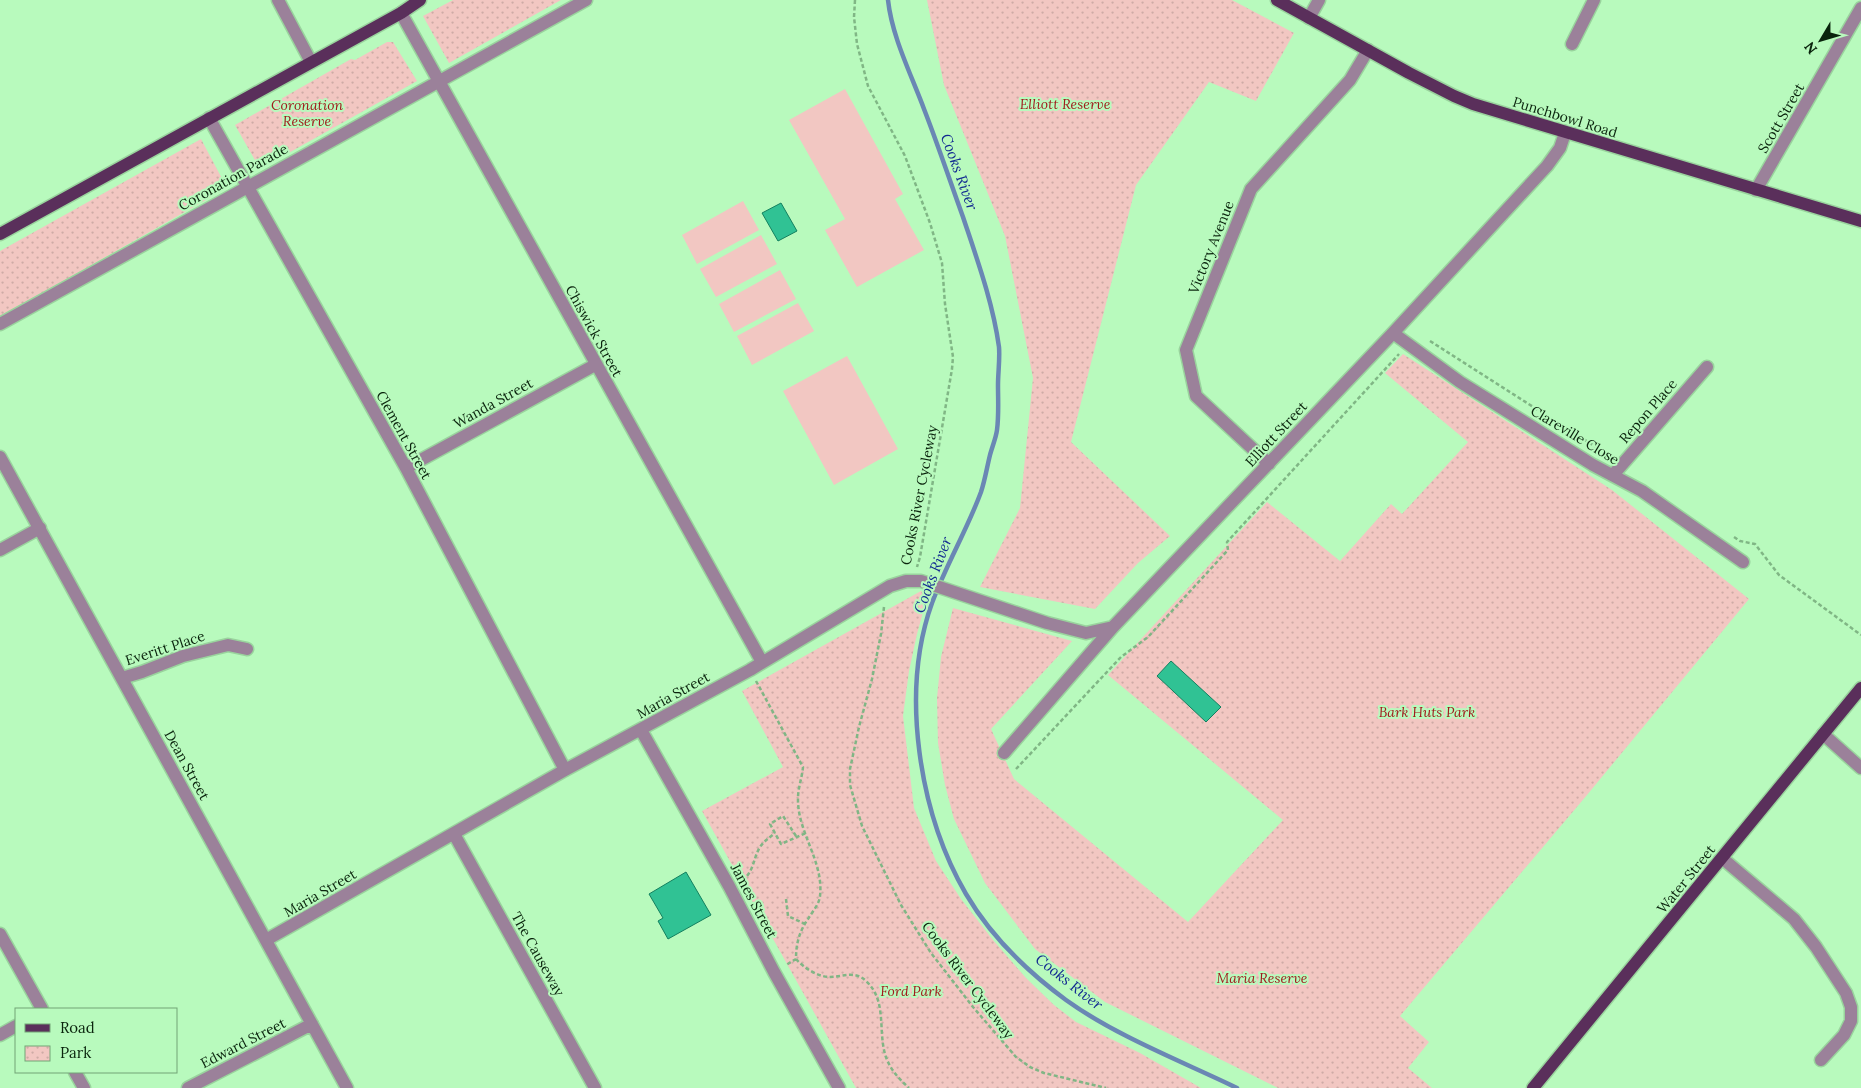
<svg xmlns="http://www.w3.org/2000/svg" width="1861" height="1088" font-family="Lora,serif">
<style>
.grass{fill:#f2c7c2}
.park{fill:url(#park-dots)}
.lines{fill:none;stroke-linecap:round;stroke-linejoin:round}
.stream{stroke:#6a87b4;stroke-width:4.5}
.building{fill:#30c294;stroke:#13805f}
.minor-casing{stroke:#99d39d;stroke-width:15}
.major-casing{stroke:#99d39d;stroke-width:15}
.path{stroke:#80b685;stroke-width:2.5;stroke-dasharray:4 2.5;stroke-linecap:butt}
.minor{stroke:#9b819a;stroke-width:12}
.major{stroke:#5a2f5b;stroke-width:12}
.labels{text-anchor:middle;stroke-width:4;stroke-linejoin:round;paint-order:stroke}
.park-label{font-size:14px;font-style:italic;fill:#a01b1d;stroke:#b8fabd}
.street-label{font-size:14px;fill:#0a240d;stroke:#b8fabd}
.water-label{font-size:15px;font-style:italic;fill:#132b91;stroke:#b8fabd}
</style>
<defs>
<pattern id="park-dots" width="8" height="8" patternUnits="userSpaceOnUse" patternTransform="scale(1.25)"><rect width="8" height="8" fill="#f2c7c2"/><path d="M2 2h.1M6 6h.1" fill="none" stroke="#ceaba6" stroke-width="1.8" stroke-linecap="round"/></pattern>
</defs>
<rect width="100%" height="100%" fill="#b8fabd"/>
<path class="grass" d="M 845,89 L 903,194 L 895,199 L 924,250 L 857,287 L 825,230 L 845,219 L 789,120 Z
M 743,201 L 759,230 L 697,264 L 682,235 Z
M 761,235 L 777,264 L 716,297 L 700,269 Z
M 780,270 L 796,299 L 734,332 L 719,304 Z
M 798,303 L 814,331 L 752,365 L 737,336 Z
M 847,356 L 898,449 L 834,485 L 783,391 Z"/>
<path class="park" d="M 453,0 L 561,0 L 449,63 L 423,16 Z
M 927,0 L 1232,0 L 1294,33 L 1256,101 L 1209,82 L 1136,185 L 1071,442 L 1170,536 L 1138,563 L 1095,609 L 980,587 L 1020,508 L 1033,378 L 1005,236 L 944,85 Z
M 387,42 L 393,42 L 417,81 L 260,169 L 235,125 L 351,59 L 355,60 Z
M 201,139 L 227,188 L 0,317 L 0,251 Z
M 1403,354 L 1612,490 L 1749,599 L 1587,795 L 1400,1016 L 1429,1042 L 1408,1068 L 1432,1088 L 1278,1088 L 1105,1002 L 1035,949 L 985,883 L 954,819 L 945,785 L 938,743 L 937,698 L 941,657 L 953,608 L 1072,641 L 991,729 L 1014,779 L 1188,922 L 1283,820 L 1108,675 L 1267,502 L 1340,561 L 1391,504 L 1402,514 L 1468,442 L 1385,373 Z
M 921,591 L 928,594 L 917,634 L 909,671 L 903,716 L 914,808 L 936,861 L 961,899 L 993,940 L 1026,978 L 1054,1005 L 1076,1022 L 1140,1053 L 1201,1088 L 856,1088 L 702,811 L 783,767 L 742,691 Z"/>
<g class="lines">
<path class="stream" d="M 888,0 C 892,37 911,74 924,109 C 938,145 950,181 963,217 C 977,259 993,303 999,347 C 1000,359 998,373 998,385 C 998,400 999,415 997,430 C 996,438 992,447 990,455 C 987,467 985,480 981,492 C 967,530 946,565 932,603 C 900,692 919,813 966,894 C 990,935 1028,972 1066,1000 C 1116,1036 1181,1061 1237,1088"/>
</g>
<path class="building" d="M 781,203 L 797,231 L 778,241 L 762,213 Z
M 1171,661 L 1221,707 L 1206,722 L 1157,676 Z
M 686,872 L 711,915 L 668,939 L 658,921 L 663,918 L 649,894 Z"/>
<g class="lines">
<g class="minor-casing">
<path id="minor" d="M 278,0 L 311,62
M 401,13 L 762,662
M 1309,18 L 1319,0
M 1572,44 L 1594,0
M 209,118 L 406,468 L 565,770
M 1756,190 L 1861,8
M 0,324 L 586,0
M 1393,333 L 1460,382 L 1593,465 L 1642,491 L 1743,562
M 0,457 L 347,1088
M 1269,464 L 1196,396 L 1186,350 L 1251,189 L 1350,80 L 1368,50
M 406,468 L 595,365
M 1613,475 L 1707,367
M 0,550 L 40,528
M 122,678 L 142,672 L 183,656 L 228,645 L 247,649
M 641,730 L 729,886 L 774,972 L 839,1088
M 1823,734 L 1861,768
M 1004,753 L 1113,627 L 1393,333 L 1547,166 L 1560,148 L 1565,133
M 454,834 L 595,1088
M 1722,858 L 1794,919 L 1816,947 L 1846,993 L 1851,1007 L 1851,1021 L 1844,1035 L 1821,1060
M 0,934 L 42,1009
M 266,940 L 565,770 L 750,670 L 890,586 L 906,581 L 921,581 L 1047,623 L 1086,633 L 1113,627
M 0,1035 L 16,1026
M 75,1072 L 84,1088
M 188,1088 L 312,1024"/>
</g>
<g class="major-casing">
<path id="major" d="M 1277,0 L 1409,73 L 1454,96 L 1473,104 L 1861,221
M 0,234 L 401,13 L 420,0
M 1533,1088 L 1861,688"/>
</g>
<path class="path" d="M 855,0 L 854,17 L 857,44 L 868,86 L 905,156 L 930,223 L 942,263 L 945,304 L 953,357 L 952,369 L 920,557 L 917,567
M 1430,341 L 1610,456
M 1734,537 L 1740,541 L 1755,544 L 1779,575 L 1861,635
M 884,607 L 881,634 L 872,679 L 859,727 L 850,769 L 850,785 L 862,826 L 901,905 L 931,953 L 973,1007 L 1016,1057 L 1030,1067 L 1044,1073 L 1106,1088
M 756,681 L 803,767 C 802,778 798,788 798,798 C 797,832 824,861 820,896 C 819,905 812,912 808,919 C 799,932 796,944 796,959 L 786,965
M 1016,769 L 1121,657 L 1148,637 L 1228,550 L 1227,542 L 1399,354
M 796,836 L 783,816 L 770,824 L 781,844 L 806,833
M 742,880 C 754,873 753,858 760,847 C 764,841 769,838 775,833
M 786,899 L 788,916 L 805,924
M 796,959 C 804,968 818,977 830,977 C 843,977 855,970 866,981 C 887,1000 878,1029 885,1054 C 889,1068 898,1078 909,1088"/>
<use href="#minor" class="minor"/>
<use href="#major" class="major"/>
</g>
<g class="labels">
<g class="park-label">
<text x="1065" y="109">Elliott Reserve</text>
<text x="307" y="110">Coronation<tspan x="307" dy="16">Reserve</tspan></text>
<text x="1427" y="717">Bark Huts Park</text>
<text x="1262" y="983">Maria Reserve</text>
<text x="911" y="996">Ford Park</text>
</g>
<g class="street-label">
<text transform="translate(1565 117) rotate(17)" y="5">Punchbowl Road</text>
<text transform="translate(1781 118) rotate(-60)" y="5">Scott Street</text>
<text transform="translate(233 177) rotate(-29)" y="5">Coronation Parade</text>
<text transform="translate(1211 247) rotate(-68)" y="5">Victory Avenue</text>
<text transform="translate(594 331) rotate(61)" y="5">Chiswick Street</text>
<text transform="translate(493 403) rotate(-29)" y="5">Wanda Street</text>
<text transform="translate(1648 411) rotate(-49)" y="5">Repon Place</text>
<text transform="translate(1276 434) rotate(-47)" y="5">Elliott Street</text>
<text transform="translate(404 435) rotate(61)" y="5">Clement Street</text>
<text transform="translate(1575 435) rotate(31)" y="5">Clareville Close</text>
<text transform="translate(919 495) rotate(-79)" y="5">Cooks River Cycleway</text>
<text transform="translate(165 648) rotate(-18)" y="5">Everitt Place</text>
<text transform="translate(673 695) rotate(-29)" y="5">Maria Street</text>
<text transform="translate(187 765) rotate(61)" y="5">Dean Street</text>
<text transform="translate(1686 879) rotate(-51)" y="5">Water Street</text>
<text transform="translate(320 893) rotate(-30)" y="5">Maria Street</text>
<text transform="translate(754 901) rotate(62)" y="5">James Street</text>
<text transform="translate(538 954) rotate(61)" y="5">The Causeway</text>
<text transform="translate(968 980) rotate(53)" y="5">Cooks River Cycleway</text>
<text transform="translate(243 1043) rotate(-27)" y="5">Edward Street</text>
</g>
<g class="water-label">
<text transform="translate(959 172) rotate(70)" y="5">Cooks River</text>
<text transform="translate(933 575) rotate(-69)" y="5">Cooks River</text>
<text transform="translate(1069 982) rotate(38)" y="5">Cooks River</text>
</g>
</g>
<rect x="15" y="1008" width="162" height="65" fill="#b8fabd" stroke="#72a477"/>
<rect x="25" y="1024" width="25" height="8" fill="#5a2f5b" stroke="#72a477"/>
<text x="60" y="1033" font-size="15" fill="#0a240d">Road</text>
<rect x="25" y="1046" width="25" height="15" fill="url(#park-dots)" stroke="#72a477"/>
<text x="60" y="1058" font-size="15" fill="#0a240d">Park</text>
<g transform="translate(1821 40) rotate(232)" stroke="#b8fabd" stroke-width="4" paint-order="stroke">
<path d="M0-4L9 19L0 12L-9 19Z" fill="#0a240d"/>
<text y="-8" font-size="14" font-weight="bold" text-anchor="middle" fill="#0a240d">N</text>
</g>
</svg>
